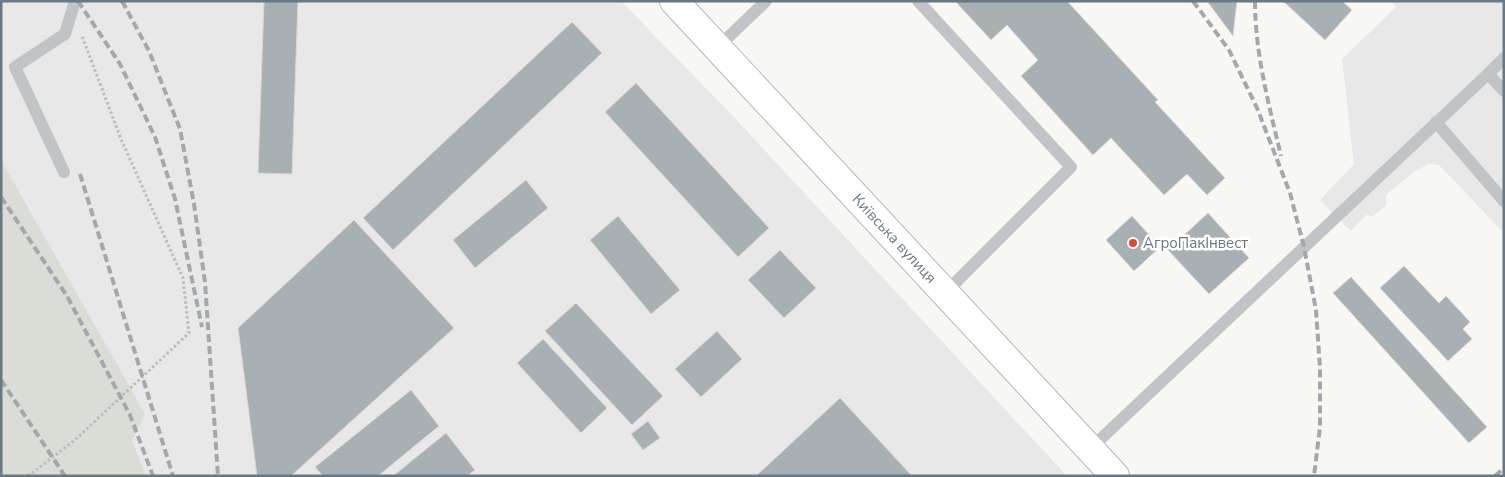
<svg xmlns="http://www.w3.org/2000/svg" width="1505" height="477" font-family="'Nunito Sans',sans-serif">
<style>
.built{fill:#e7e8e7}
.green{fill:#d9ddd5}
.building{fill:#a8b0b4;stroke:#d8d8d6}
.lines{fill:none;stroke-linecap:round;stroke-linejoin:round}
.secondary-casing{stroke:#b3b8bc;stroke-width:30}
.path{stroke:#babdbf;stroke-width:3;stroke-dasharray:2.5 2.5;stroke-linecap:butt}
.service{stroke:#c0c4c7;stroke-width:12}
.secondary{stroke:#fff;stroke-width:28}
.rail{stroke:#a2a8ac;stroke-width:4;stroke-dasharray:8 4;stroke-linecap:butt}
.poi-dot{fill:#d64e35;stroke:#fff;stroke-width:2}
.labels{text-anchor:middle;stroke-width:5;stroke-linejoin:round;paint-order:stroke}
.street-label{font-size:15px;fill:#687983;stroke:#fff}
.poi-label{font-size:15px;fill:#687983;stroke:#fff;text-anchor:start}
</style>
<rect width="100%" height="100%" fill="#f7f7f4"/>
<path class="built" d="M 1,1 L 621,1 L 731,114 L 1067,476 L 1,476 Z
M 1391,1 L 1504,1 L 1504,233 L 1439,165 L 1429,164 L 1415,171 L 1386,195 L 1386,206 L 1373,216 L 1366,215 L 1351,231 L 1320,200 L 1354,164 L 1342,59 L 1396,7 Z"/>
<path class="green" d="M 1,160 L 145,414 L 132,441 L 146,476 L 1,476 Z"/>
<path class="building" d="M 264,1 L 298,1 L 292,174 L 258,173 Z
M 955,1 L 1067,1 L 1158,100 L 1155,102 L 1225,178 L 1207,195 L 1187,174 L 1164,195 L 1111,138 L 1093,155 L 1021,76 L 1038,60 L 1007,25 L 991,40 Z
M 1207,1 L 1237,1 L 1233,36 Z
M 1283,1 L 1342,1 L 1352,10 L 1325,40 Z
M 572,22 L 602,53 L 393,250 L 363,218 Z
M 636,83 L 769,228 L 738,257 L 605,112 Z
M 526,180 L 548,208 L 475,268 L 453,240 Z
M 1208,213 L 1249,258 L 1209,294 L 1168,250 Z
M 618,216 L 680,290 L 651,314 L 590,240 Z
M 1132,216 L 1160,247 L 1134,271 L 1106,240 Z
M 354,220 L 454,328 L 291,476 L 257,476 L 238,328 Z
M 780,250 L 816,288 L 784,318 L 748,280 Z
M 1404,266 L 1439,303 L 1446,296 L 1470,322 L 1463,329 L 1472,339 L 1448,361 L 1380,288 Z
M 1351,277 L 1487,427 L 1469,443 L 1333,293 Z
M 576,303 L 663,396 L 632,425 L 545,331 Z
M 717,331 L 742,359 L 701,397 L 675,369 Z
M 543,339 L 607,408 L 581,433 L 517,363 Z
M 411,390 L 439,426 L 378,476 L 323,476 L 315,467 Z
M 840,398 L 912,476 L 756,476 Z
M 648,421 L 660,438 L 643,450 L 631,434 Z
M 446,433 L 475,470 L 467,476 L 393,476 Z"/>
<g class="lines">
<g class="secondary-casing">
<g id="secondary">
<path id="s1" d="M 674,1 L 1115,476"/>
</g>
</g>
<path class="path" d="M 28,476 L 75,440 L 189,333 L 183,278 L 121,139 L 82,36"/>
<path class="service" d="M 918,1 L 1071,167 L 946,292
M 717,48 L 766,1
M 1488,74 L 1504,58
M 1436,122 L 1504,201
M 64,172 L 15,67 L 65,34 L 75,1
M 1090,449 L 1488,74 L 1504,91"/>
<use href="#secondary" class="secondary"/>
<path class="rail" d="M 78,1 L 120,64 L 155,137 L 175,199 L 202,327
M 122,1 L 149,51 L 180,129 L 194,204 L 205,282 L 218,476
M 1193,1 L 1229,50 L 1257,108 L 1290,193 L 1304,247 L 1316,310 L 1320,368 L 1320,427 L 1314,476
M 1255,1 C 1255,54 1269,105 1281,156
M 80,174 L 173,476
M 1,197 L 67,296 L 130,415 L 153,476
M 1,380 L 65,476
M 1495,476 L 1504,468"/>
</g>
<circle class="poi-dot" cx="1133" cy="243" r="5"/>
<g class="labels">
<g class="street-label">
<text dy="5" stroke="none"><textPath href="#s1" startOffset="324">Київська вулиця</textPath></text>
</g>
<g class="poi-label">
<text x="1143" y="248">АгроПакІнвест</text>
</g>
</g>
<rect width="1505" height="477" fill="none" stroke="#687983" stroke-width="5"/>
</svg>
